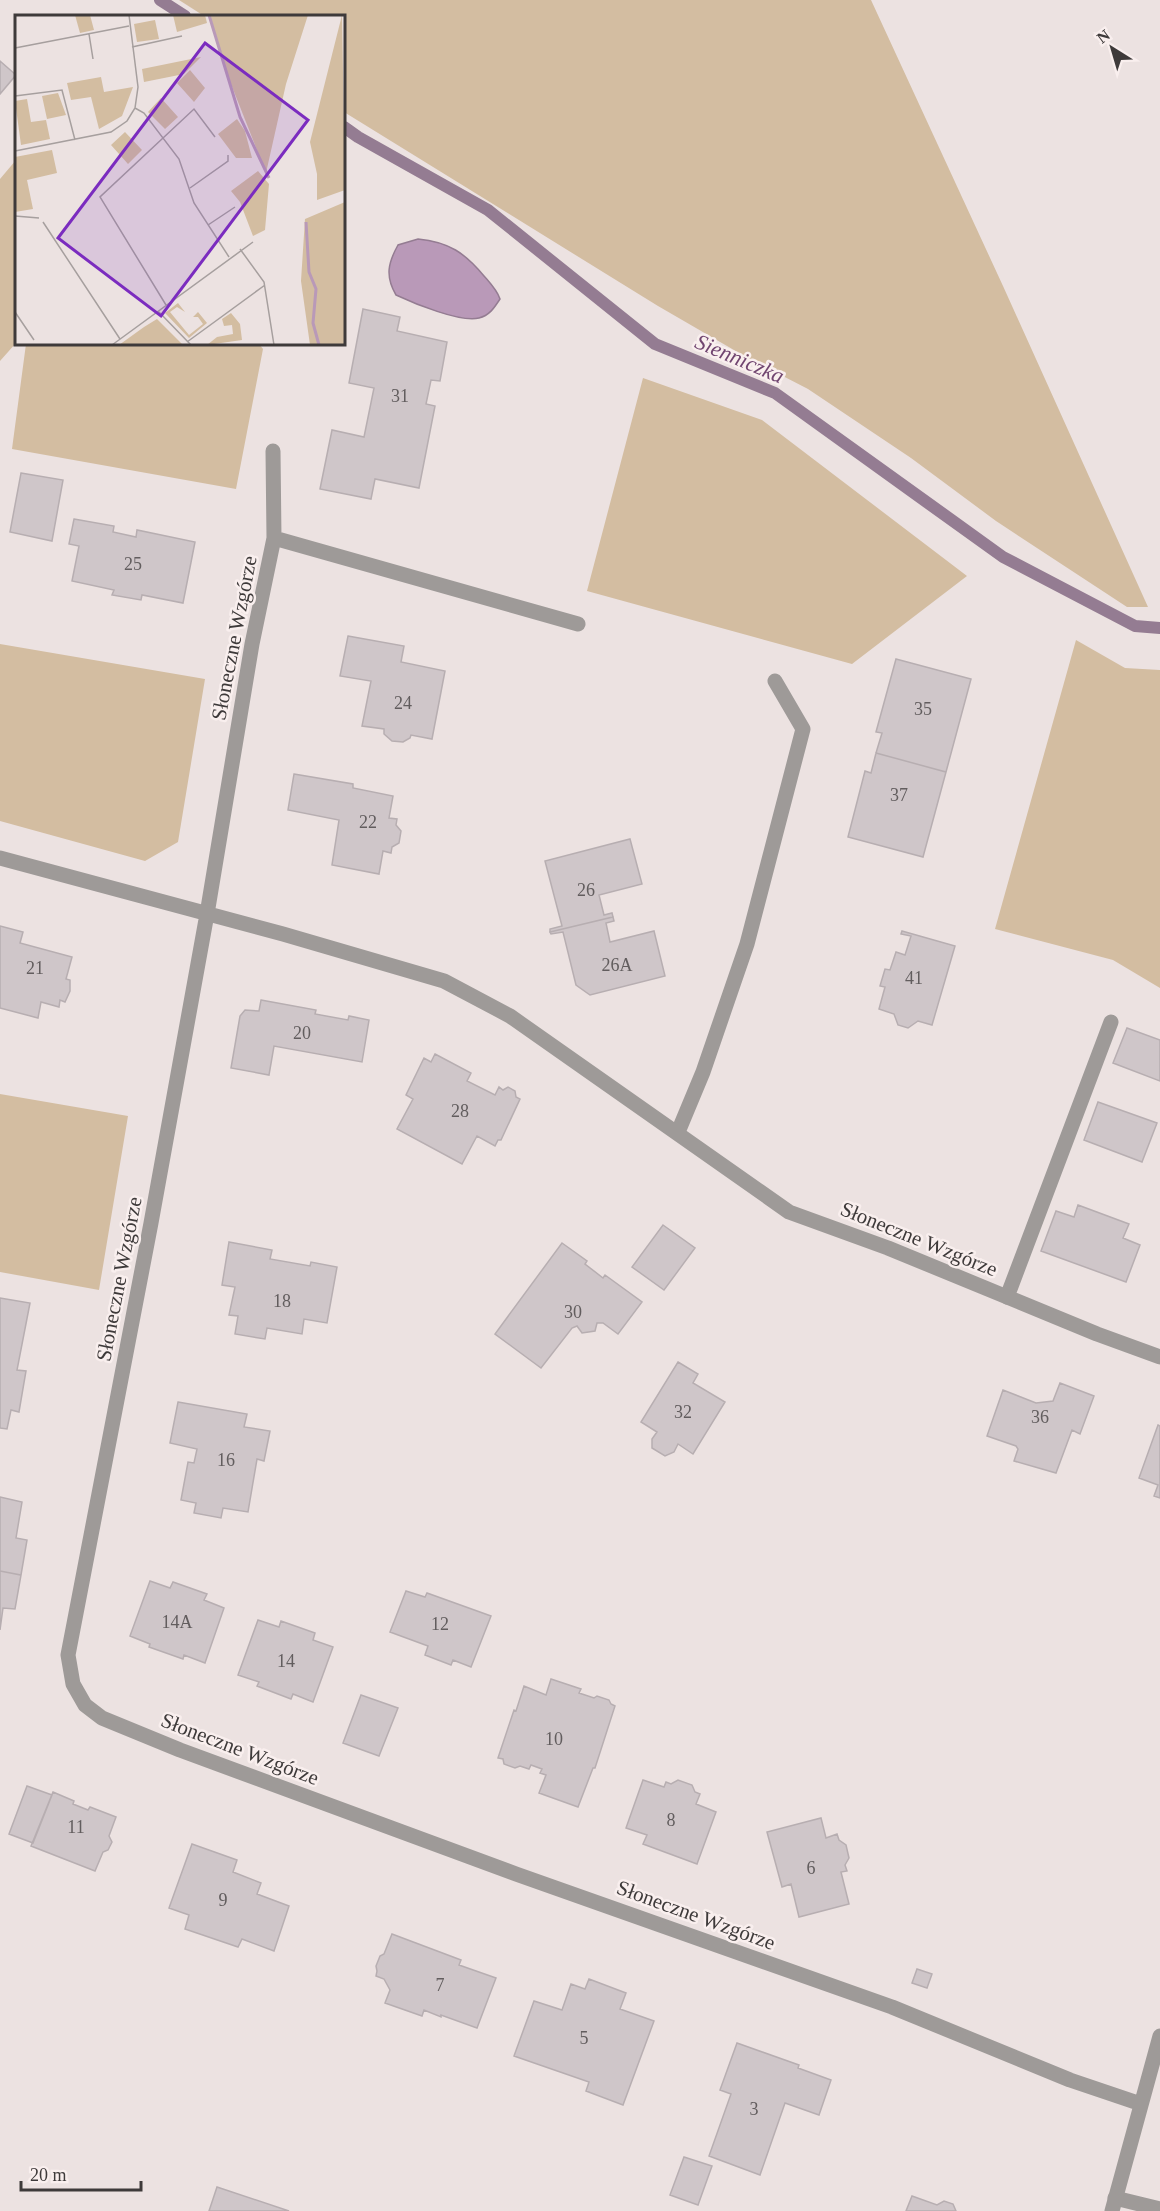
<svg xmlns="http://www.w3.org/2000/svg" width="1160" height="2211" font-family="Georgia,serif">
<style>
.green{fill:#d3bda1}
.water{fill:#b999b8;stroke:#947c92;stroke-width:1.5}
.lines{fill:none;stroke-linecap:round;stroke-linejoin:round}
.stream{stroke:#947c92;stroke-width:12}
.building{fill:#cfc6c9;stroke:#b7aeb1;stroke-width:1.5}
.service{stroke:#9e9a98;stroke-width:15}
.minor{stroke:#9e9a98;stroke-width:15}
.labels{text-anchor:middle;stroke-width:5;stroke-linejoin:round;paint-order:stroke}
.number-label{font-size:18px;fill:#625d5e}
.street-label{font-size:21px;fill:#3e3a3a;stroke:#f9efee}
.water-label{font-size:22px;font-style:italic;fill:#714570;stroke:#f9efee}
.inset-river{fill:none;stroke:#b999b8;stroke-width:3}
.inset-road{fill:none;stroke:#a69f9e;stroke-width:1.5}
.view{fill:#7b2cbf;fill-opacity:0.15;stroke:#7b2cbf;stroke-width:3}
.inset-edge{fill:none;stroke:#3e3a3a;stroke-width:3}
</style>
<rect width="100%" height="100%" fill="#ece2e1"/>
<path class="green" d="M 179,0 L 871,0 L 1003,286 L 1148,607 L 1127,607 L 996,521 L 911,458 L 808,389 L 746,357 L 658,306 L 344,112 L 344,16 L 204,16 Z
M 16,160 L 16,343 L 0,361 L 0,179 Z
M 26,344 L 259,344 L 263,349 L 236,489 L 12,449 Z
M 643,378 L 762,420 L 967,576 L 852,664 L 587,591 Z
M 1076,640 L 1125,668 L 1160,670 L 1160,988 L 1113,960 L 995,929 Z
M 0,644 L 205,679 L 178,842 L 145,861 L 0,821 Z
M 0,1094 L 128,1116 L 99,1290 L 0,1272 Z"/>
<path class="water" d="M 418,239 C 449,242 465,253 484,276 C 490,283 497,290 500,299 C 494,308 490,315 479,318 C 461,323 413,303 396,295 C 385,276 388,263 398,245 Z"/>
<g class="lines">
<path class="stream" d="M 160,0 L 185,16
M 344,127 L 358,137 L 488,210 L 655,344 L 775,393 L 1003,557 L 1135,626 L 1160,628"/>
</g>
<path class="building" d="M 0,61 L 16,75 L 0,94 Z
M 363,309 L 400,317 L 397,331 L 447,342 L 440,381 L 431,380 L 426,404 L 435,406 L 419,488 L 375,479 L 371,499 L 320,489 L 332,430 L 364,437 L 374,388 L 349,383 Z
M 21,473 L 63,480 L 52,541 L 10,532 Z
M 74,519 L 114,526 L 113,532 L 136,537 L 137,530 L 195,542 L 183,603 L 142,595 L 141,600 L 112,595 L 114,590 L 72,581 L 79,546 L 69,544 Z
M 348,636 L 404,646 L 401,662 L 445,671 L 432,739 L 411,735 L 410,738 L 403,742 L 392,741 L 384,734 L 384,729 L 362,726 L 371,681 L 340,676 Z
M 896,659 L 971,679 L 946,772 L 876,753 L 882,733 L 876,732 Z
M 876,753 L 946,772 L 923,857 L 848,837 L 865,771 L 871,773 Z
M 294,774 L 353,784 L 353,788 L 393,796 L 389,818 L 397,819 L 396,825 L 401,831 L 399,843 L 392,847 L 391,853 L 383,851 L 379,874 L 332,865 L 339,820 L 288,810 Z
M 630,839 L 642,884 L 599,895 L 604,915 L 612,913 L 613,917 L 550,932 L 550,929 L 562,926 L 545,861 Z
M 613,917 L 614,921 L 606,923 L 610,942 L 654,931 L 665,976 L 590,995 L 576,985 L 563,932 L 551,934 L 550,932 Z
M 0,926 L 23,932 L 20,943 L 72,957 L 66,979 L 70,980 L 70,991 L 65,1002 L 60,1000 L 59,1007 L 41,1002 L 38,1018 L 0,1008 Z
M 902,931 L 955,946 L 932,1025 L 918,1021 L 908,1028 L 898,1025 L 894,1014 L 879,1009 L 885,987 L 880,986 L 885,969 L 890,970 L 896,952 L 905,955 L 911,936 L 901,934 Z
M 261,1000 L 316,1010 L 315,1014 L 348,1020 L 349,1016 L 369,1020 L 362,1062 L 274,1046 L 269,1075 L 231,1068 L 240,1016 L 245,1010 L 259,1011 Z
M 1127,1028 L 1160,1040 L 1160,1081 L 1113,1063 Z
M 435,1054 L 471,1073 L 467,1081 L 495,1095 L 499,1087 L 503,1090 L 508,1087 L 515,1091 L 516,1097 L 520,1099 L 501,1140 L 498,1140 L 495,1146 L 477,1136 L 462,1164 L 397,1129 L 413,1099 L 406,1095 L 424,1058 L 431,1062 Z
M 1098,1102 L 1157,1123 L 1142,1162 L 1084,1140 Z
M 1078,1205 L 1129,1224 L 1123,1238 L 1140,1245 L 1126,1282 L 1041,1251 L 1056,1211 L 1074,1217 Z
M 663,1225 L 695,1248 L 664,1290 L 632,1267 Z
M 229,1242 L 272,1250 L 270,1259 L 310,1266 L 311,1262 L 337,1267 L 327,1323 L 304,1319 L 302,1334 L 267,1328 L 265,1339 L 235,1334 L 238,1316 L 229,1315 L 235,1287 L 222,1285 Z
M 562,1243 L 587,1261 L 585,1264 L 603,1278 L 605,1275 L 642,1302 L 618,1334 L 603,1323 L 597,1323 L 595,1331 L 582,1333 L 577,1326 L 572,1328 L 541,1368 L 495,1334 Z
M 0,1298 L 30,1303 L 17,1370 L 26,1371 L 19,1412 L 11,1410 L 7,1429 L 0,1428 Z
M 678,1362 L 698,1374 L 693,1383 L 725,1402 L 693,1454 L 678,1444 L 674,1452 L 665,1456 L 652,1448 L 652,1439 L 657,1432 L 641,1422 Z
M 1060,1383 L 1094,1396 L 1080,1434 L 1072,1430 L 1056,1473 L 1014,1461 L 1018,1449 L 1016,1446 L 987,1436 L 1003,1390 L 1036,1403 L 1053,1401 Z
M 178,1402 L 247,1414 L 244,1427 L 270,1431 L 264,1461 L 257,1459 L 248,1512 L 223,1508 L 221,1518 L 194,1513 L 196,1503 L 181,1500 L 188,1462 L 194,1463 L 197,1449 L 170,1443 Z
M 1158,1425 L 1160,1426 L 1160,1498 L 1154,1496 L 1158,1485 L 1139,1478 Z
M 0,1497 L 22,1502 L 16,1538 L 27,1540 L 21,1575 L 0,1571 Z
M 0,1571 L 21,1575 L 15,1609 L 3,1608 L 0,1630 Z
M 150,1581 L 170,1588 L 173,1582 L 207,1594 L 204,1600 L 224,1608 L 205,1663 L 184,1655 L 183,1659 L 149,1647 L 150,1644 L 130,1636 Z
M 406,1591 L 425,1597 L 427,1593 L 491,1616 L 471,1667 L 453,1660 L 451,1665 L 425,1655 L 428,1646 L 390,1632 Z
M 258,1620 L 279,1627 L 281,1621 L 315,1633 L 313,1640 L 333,1647 L 313,1702 L 293,1694 L 291,1699 L 257,1686 L 259,1682 L 238,1675 Z
M 551,1679 L 581,1689 L 579,1693 L 594,1698 L 597,1696 L 609,1700 L 611,1704 L 615,1706 L 595,1768 L 593,1768 L 578,1807 L 539,1793 L 546,1775 L 540,1773 L 542,1769 L 531,1765 L 529,1769 L 520,1766 L 515,1768 L 504,1764 L 503,1759 L 498,1758 L 514,1710 L 516,1711 L 524,1686 L 546,1695 Z
M 361,1695 L 398,1708 L 379,1756 L 343,1743 Z
M 643,1780 L 664,1787 L 666,1782 L 671,1784 L 678,1780 L 692,1785 L 695,1792 L 700,1794 L 696,1804 L 716,1812 L 697,1864 L 643,1844 L 647,1835 L 626,1828 Z
M 27,1786 L 52,1795 L 33,1843 L 9,1834 Z
M 53,1792 L 74,1801 L 73,1804 L 88,1810 L 90,1807 L 116,1817 L 109,1836 L 112,1842 L 108,1850 L 103,1852 L 95,1871 L 31,1846 Z
M 821,1818 L 826,1838 L 837,1834 L 839,1840 L 846,1845 L 849,1858 L 845,1865 L 847,1871 L 841,1872 L 849,1904 L 799,1917 L 791,1884 L 782,1887 L 767,1832 Z
M 192,1844 L 237,1860 L 233,1872 L 261,1883 L 257,1894 L 289,1906 L 274,1951 L 242,1939 L 238,1947 L 185,1929 L 189,1915 L 169,1908 Z
M 392,1934 L 461,1960 L 459,1965 L 496,1978 L 477,2028 L 441,2015 L 441,2017 L 424,2010 L 422,2016 L 385,2003 L 390,1990 L 384,1979 L 376,1976 L 377,1971 L 376,1966 L 380,1956 L 384,1954 Z
M 917,1969 L 932,1974 L 927,1988 L 912,1983 Z
M 589,1979 L 626,1993 L 620,2009 L 654,2021 L 623,2105 L 586,2091 L 589,2082 L 514,2056 L 534,2001 L 562,2010 L 571,1984 L 585,1989 Z
M 737,2043 L 799,2065 L 798,2068 L 831,2080 L 819,2115 L 785,2103 L 760,2175 L 709,2156 L 731,2094 L 720,2090 Z
M 684,2157 L 712,2166 L 698,2205 L 670,2195 Z
M 217,2187 L 289,2211 L 209,2211 Z
M 912,2196 L 937,2205 L 944,2201 L 953,2204 L 956,2211 L 906,2211 Z"/>
<g class="lines">
<path class="service" d="M 1007,1297 L 1111,1022
M 1115,2198 L 1160,2209"/>
<path class="minor" d="M 273,451 L 274,538
M 578,624 L 274,538 L 252,644 L 207,914 L 151,1223 L 68,1655 L 73,1684 L 85,1705 L 102,1718 L 180,1750 L 516,1874 L 892,2007 L 1070,2080 L 1141,2104
M 0,858 L 283,934 L 444,981 L 510,1016 L 789,1212 L 888,1248 L 1097,1334 L 1160,1357
M 678,1132 L 703,1072 L 747,944 L 803,729 L 775,681
M 1112,2211 L 1160,2036"/>
</g>
<g class="labels">
<g class="number-label">
<text x="400" y="402">31</text>
<text x="133" y="570">25</text>
<text x="403" y="709">24</text>
<text x="923" y="715">35</text>
<text x="899" y="801">37</text>
<text x="368" y="828">22</text>
<text x="586" y="896">26</text>
<text x="617" y="971">26A</text>
<text x="35" y="974">21</text>
<text x="914" y="984">41</text>
<text x="302" y="1039">20</text>
<text x="460" y="1117">28</text>
<text x="282" y="1307">18</text>
<text x="573" y="1318">30</text>
<text x="683" y="1418">32</text>
<text x="1040" y="1423">36</text>
<text x="226" y="1466">16</text>
<text x="177" y="1628">14A</text>
<text x="440" y="1630">12</text>
<text x="286" y="1667">14</text>
<text x="554" y="1745">10</text>
<text x="671" y="1826">8</text>
<text x="76" y="1833">11</text>
<text x="811" y="1874">6</text>
<text x="223" y="1906">9</text>
<text x="440" y="1991">7</text>
<text x="584" y="2044">5</text>
<text x="754" y="2115">3</text>
</g>
<g class="street-label">
<text transform="translate(234 638) rotate(-79)" y="7">Słoneczne Wzgórze</text>
<text transform="translate(919 1239) rotate(22)" y="7">Słoneczne Wzgórze</text>
<text transform="translate(119 1279) rotate(-79)" y="7">Słoneczne Wzgórze</text>
<text transform="translate(240 1749) rotate(21)" y="7">Słoneczne Wzgórze</text>
<text transform="translate(696 1915) rotate(20)" y="7">Słoneczne Wzgórze</text>
</g>
<g class="water-label">
<text transform="translate(740 358) rotate(23)" y="8">Sienniczka</text>
</g>
</g>
<g transform="translate(15 15)">
<rect width="330" height="330" fill="#ece2e1"/>
<path d="M 60,0 L 75,0 L 79,15 L 65,18 ZM 158,0 L 190,0 L 192,8 L 162,17 ZM 195,0 L 293,0 L 271,69 L 251,158 L 214,64 ZM 327,0 L 330,175 L 302,185 L 302,159 L 295,127 ZM 140,5 L 144,24 L 122,27 L 119,9 ZM 186,42 L 169,59 L 129,67 L 127,54 ZM 175,55 L 190,73 L 179,87 L 162,68 ZM 86,62 L 89,77 L 118,72 L 107,101 L 84,114 L 76,82 L 56,85 L 52,68 ZM 43,78 L 51,100 L 32,104 L 27,81 ZM 146,83 L 163,102 L 150,114 L 133,97 ZM 12,84 L 16,107 L 31,105 L 35,124 L 6,130 L 0,86 ZM 222,104 L 230,116 L 237,143 L 221,143 L 203,119 ZM 110,117 L 127,135 L 113,149 L 96,130 ZM 37,135 L 42,158 L 12,165 L 18,194 L 0,197 L 0,142 ZM 243,156 L 254,169 L 250,215 L 238,221 L 225,187 L 216,176 ZM 330,187 L 330,330 L 295,330 L 286,266 L 290,204 ZM 163,288 L 170,297 L 162,292 L 155,297 L 174,320 L 188,309 L 183,302 L 178,302 L 183,297 L 192,308 L 174,323 L 150,298 ZM 216,298 L 225,309 L 227,325 L 192,330 L 202,322 L 218,319 L 217,310 L 209,311 L 207,304 ZM 142,304 L 168,330 L 104,330 L 129,312 Z" fill="#d3bda1"/>
<path class="inset-river" d="M 194,0 L 225,102 L 254,163M 291,207 L 294,257 L 301,274 L 298,308 L 304,330"/>
<path class="inset-road" d="M 74,19 L 78,44M 117,32 L 167,21M 0,33 L 114,11M 0,81 L 47,75 L 60,125M 120,93 L 129,98 L 164,144 L 179,188 L 214,242M 0,136 L 96,117 L 112,106 L 120,93 L 123,72 L 114,0M 175,173 L 213,146 L 213,140M 0,201 L 24,203M 28,207 L 105,324M 193,210 L 220,192M 225,234 L 249,267 L 259,330M 151,290 L 85,182 L 179,94 L 200,122M 143,296 L 176,330M 0,297 L 19,325M 172,327 L 250,270M 97,330 L 238,227"/>
<path class="view" d="M 190,28 L 293,105 L 146,301 L 43,223 Z"/>
<rect width="330" height="330" class="inset-edge"/>
</g>
<g transform="translate(1112 48) rotate(323)" stroke="#f9efee" stroke-width="4.5" paint-order="stroke">
<path d="M0-4.5L10 22L0 15L-10 22Z" fill="#3e3a3a"/>
<text y="-9" font-size="16" font-weight="bold" text-anchor="middle" fill="#3e3a3a">N</text>
</g>
<path d="M21 2181v9h120v-9" fill="none" stroke="#3e3a3a" stroke-width="3"/>
<text x="30" y="2181" font-size="18" fill="#3e3a3a" stroke="#f9efee" stroke-width="4.5" paint-order="stroke">20 m</text>
</svg>
